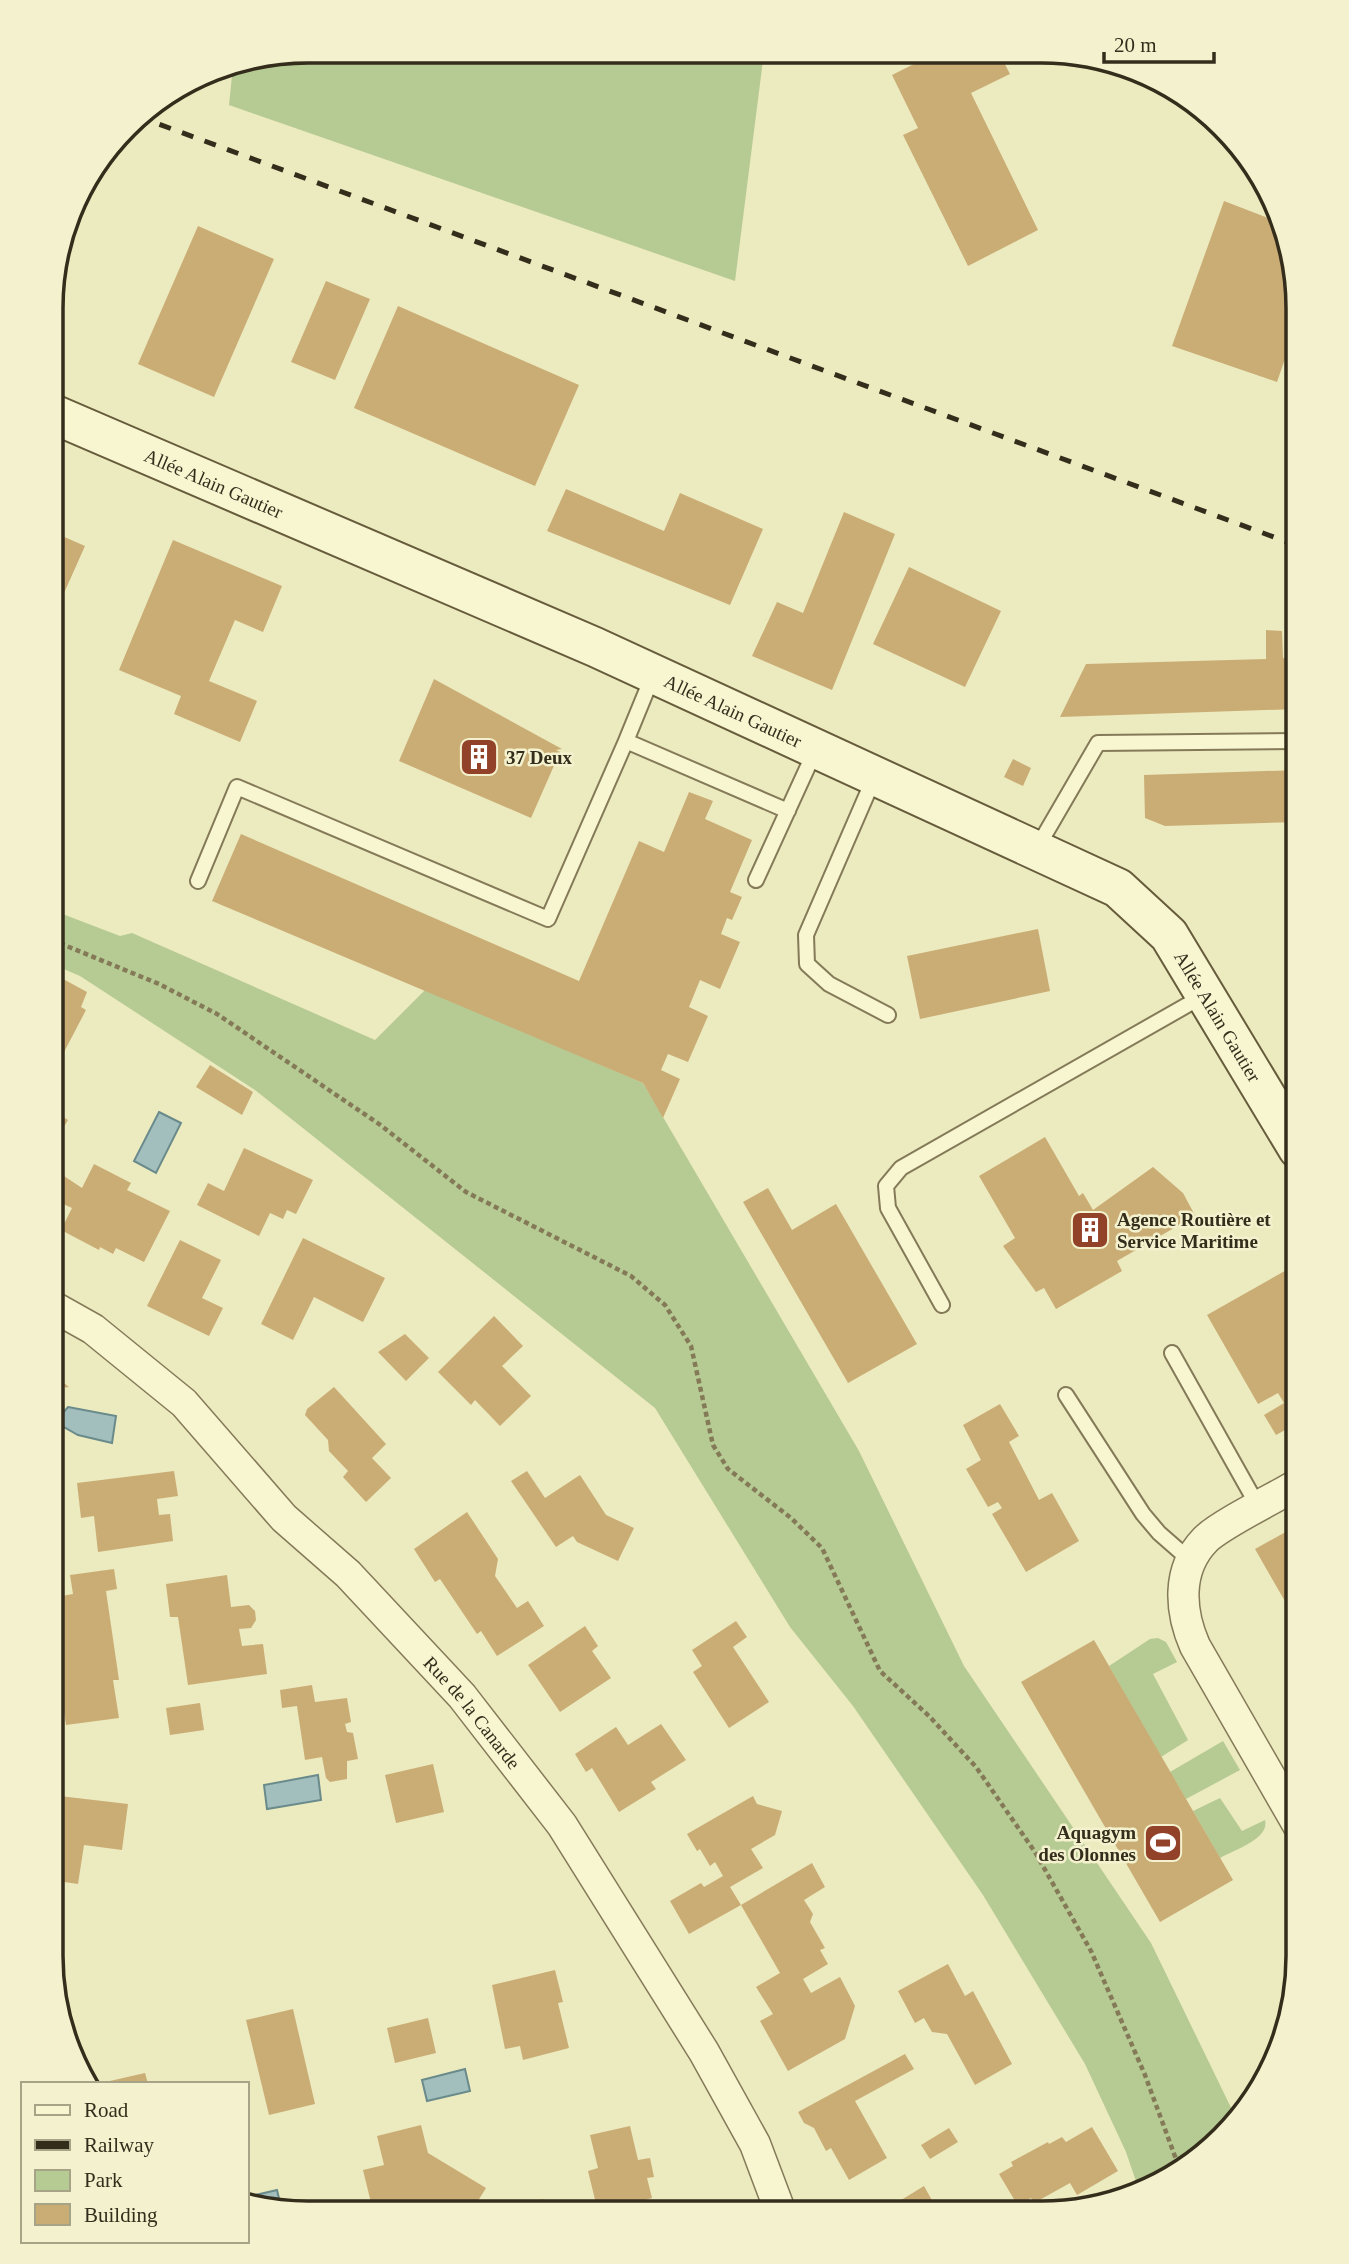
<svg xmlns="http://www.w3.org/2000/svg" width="1349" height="2264" font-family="Georgia,serif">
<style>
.green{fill:#b6ca93}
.water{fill:#a2bebd;stroke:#6a8b8b;stroke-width:2}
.building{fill:#caad75}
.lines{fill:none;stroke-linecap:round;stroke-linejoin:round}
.lane-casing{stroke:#847a58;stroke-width:18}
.street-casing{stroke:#847a58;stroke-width:33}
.secondary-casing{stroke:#665b3b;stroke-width:42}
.path{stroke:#847a58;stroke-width:4.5;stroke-dasharray:5 3.5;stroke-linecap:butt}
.lane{stroke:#f8f5d1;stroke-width:14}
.street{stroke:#f8f5d1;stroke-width:30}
.secondary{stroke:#f8f5d1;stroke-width:38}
.rail{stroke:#342d1c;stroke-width:5;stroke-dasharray:12 12;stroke-linecap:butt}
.labels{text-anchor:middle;stroke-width:5;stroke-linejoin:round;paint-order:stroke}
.street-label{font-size:19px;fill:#342d1c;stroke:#f4f2ce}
.poi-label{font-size:19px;font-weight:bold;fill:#342d1c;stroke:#f4f2ce;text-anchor:start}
.rim{fill:none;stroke:#342d1c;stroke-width:3.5}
</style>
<rect width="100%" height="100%" fill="#eceabf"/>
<path class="green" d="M 308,51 L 764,52 L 735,281 L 229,105 L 233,66 Z
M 52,910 L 120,936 L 132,933 L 375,1040 L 426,989 L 643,1083 L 859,1451 L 964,1666 L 1151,1943 L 1237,2120 L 1198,2160 L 1140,2193 L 1126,2152 L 1085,2064 L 983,1895 L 853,1706 L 790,1627 L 655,1408 L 255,1090 L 80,976 L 52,964 Z
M 1158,1638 L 1166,1642 L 1177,1662 L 1153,1674 L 1188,1740 L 1161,1757 L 1109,1666 L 1150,1639 Z
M 1223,1741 L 1240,1770 L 1186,1799 L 1170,1772 Z
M 1220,1798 L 1242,1831 L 1265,1820 C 1270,1839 1234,1850 1220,1858 L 1193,1811 Z"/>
<path class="water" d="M 159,1112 L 181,1123 L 156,1173 L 134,1161 Z
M 68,1407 L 116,1416 L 112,1443 L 78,1435 L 55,1422 Z
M 318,1775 L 321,1800 L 267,1809 L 264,1785 Z
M 465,2069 L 470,2091 L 427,2101 L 422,2080 Z
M 277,2190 L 282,2211 L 247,2204 L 247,2197 Z"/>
<path class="building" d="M 936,53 L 999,53 L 1010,74 L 971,93 L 1038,230 L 968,266 L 903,135 L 918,128 L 892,75 Z
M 1224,201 L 1281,223 L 1298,321 L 1277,382 L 1172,346 Z
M 198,226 L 274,259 L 214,397 L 138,364 Z
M 326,281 L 370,299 L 335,380 L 291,362 Z
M 398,306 L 579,385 L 535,486 L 354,408 Z
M 566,489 L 664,531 L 680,493 L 763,529 L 730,605 L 547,531 Z
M 844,512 L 895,534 L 832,690 L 752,656 L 777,602 L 803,613 Z
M 53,532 L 85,546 L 52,620 L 53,574 Z
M 173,540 L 282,586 L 263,632 L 235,620 L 209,681 L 257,701 L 240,742 L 174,714 L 181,696 L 119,670 Z
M 909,567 L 1001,611 L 965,687 L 873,644 Z
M 1266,630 L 1282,631 L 1283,658 L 1298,657 L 1298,709 L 1060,717 L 1086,664 L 1266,659 Z
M 434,679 L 562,749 L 556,750 L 560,752 L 531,818 L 399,761 Z
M 1013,759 L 1031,768 L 1023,786 L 1004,777 Z
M 1298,770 L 1298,822 L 1165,826 L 1145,818 L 1144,775 Z
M 689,792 L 713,801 L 705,819 L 752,840 L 730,892 L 742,897 L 732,920 L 727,918 L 721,934 L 740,942 L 720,989 L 700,980 L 689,1007 L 708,1016 L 688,1062 L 668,1054 L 661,1070 L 680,1079 L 663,1118 L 643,1083 L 212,901 L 241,834 L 579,981 L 639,841 L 664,852 Z
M 1038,929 L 1050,991 L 920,1019 L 907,956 Z
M 52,973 L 87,992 L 81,1007 L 86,1010 L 52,1075 L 52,1005 L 61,987 L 52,983 Z
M 210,1065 L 253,1092 L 242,1115 L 196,1087 Z
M 52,1110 L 68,1120 L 52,1146 Z
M 1045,1137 L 1079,1196 L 1083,1193 L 1093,1210 L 1153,1167 L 1183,1193 L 1198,1221 L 1193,1217 L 1117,1261 L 1122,1271 L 1056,1309 L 1044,1288 L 1036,1292 L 1003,1246 L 1015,1238 L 979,1176 Z
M 244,1148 L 313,1180 L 296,1214 L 287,1210 L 283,1219 L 270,1213 L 259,1236 L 197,1205 L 208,1183 L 224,1191 Z
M 94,1164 L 131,1183 L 127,1190 L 170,1211 L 144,1262 L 116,1248 L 113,1254 L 100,1247 L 99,1250 L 61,1230 L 72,1208 L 52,1199 L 52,1168 L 82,1188 Z
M 768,1188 L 792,1230 L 836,1204 L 917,1344 L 848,1383 L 743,1202 Z
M 303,1238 L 385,1278 L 363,1322 L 314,1297 L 293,1340 L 261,1324 Z
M 180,1240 L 221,1260 L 202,1298 L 223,1308 L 209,1336 L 147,1306 Z
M 1290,1268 L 1298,1282 L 1298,1423 L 1276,1435 L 1264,1415 L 1284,1403 L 1278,1393 L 1258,1404 L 1207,1315 Z
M 494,1316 L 523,1346 L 502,1366 L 531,1396 L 500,1426 L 475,1400 L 471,1405 L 438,1372 Z
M 405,1334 L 429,1358 L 406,1381 L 378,1352 Z
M 51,1373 L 69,1387 L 51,1389 Z
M 334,1387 L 386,1444 L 372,1458 L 391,1478 L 366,1502 L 343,1477 L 348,1471 L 329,1451 L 328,1440 L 305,1415 L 307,1409 Z
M 1000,1404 L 1019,1436 L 1009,1442 L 1039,1500 L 1052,1493 L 1079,1541 L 1026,1572 L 992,1514 L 1002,1508 L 998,1502 L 988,1507 L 966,1469 L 981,1460 L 963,1425 Z
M 174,1471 L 178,1496 L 157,1499 L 159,1515 L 170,1514 L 173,1541 L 98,1552 L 94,1516 L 81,1518 L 77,1483 Z
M 527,1471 L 545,1498 L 580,1475 L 606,1515 L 634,1528 L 618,1561 L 577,1542 L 573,1536 L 556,1547 L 511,1481 Z
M 467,1512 L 498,1559 L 495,1576 L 517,1608 L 528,1601 L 544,1626 L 497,1656 L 481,1631 L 477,1634 L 440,1579 L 435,1582 L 414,1549 Z
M 1298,1525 L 1298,1605 L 1290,1610 L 1255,1549 Z
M 114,1569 L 117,1589 L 106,1591 L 119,1680 L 113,1680 L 119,1718 L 66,1725 L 64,1711 L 51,1713 L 51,1689 L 60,1688 L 51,1633 L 51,1598 L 73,1594 L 70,1575 Z
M 227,1575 L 231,1607 L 249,1605 L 255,1611 L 256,1620 L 251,1628 L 239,1629 L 242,1646 L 263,1644 L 267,1674 L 188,1685 L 178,1617 L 170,1617 L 166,1584 Z
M 736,1621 L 747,1637 L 733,1647 L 769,1702 L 729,1728 L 693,1672 L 702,1666 L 692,1650 Z
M 585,1626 L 598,1646 L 592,1651 L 611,1678 L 560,1712 L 528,1665 Z
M 1094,1640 L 1233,1880 L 1160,1922 L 1021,1682 Z
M 312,1685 L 315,1702 L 347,1698 L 351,1722 L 345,1724 L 347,1732 L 353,1733 L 358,1759 L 347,1761 L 347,1779 L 330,1782 L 326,1778 L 322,1757 L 305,1760 L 297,1706 L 282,1708 L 280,1690 Z
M 200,1703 L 204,1730 L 170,1735 L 166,1708 Z
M 661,1724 L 686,1760 L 651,1782 L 656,1789 L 619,1812 L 592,1768 L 586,1772 L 575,1754 L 616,1727 L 628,1745 Z
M 433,1764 L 444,1812 L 396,1823 L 385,1775 Z
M 51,1795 L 128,1804 L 122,1850 L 84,1845 L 78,1884 L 51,1880 Z
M 753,1796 L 757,1804 L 782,1811 L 775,1835 L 751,1849 L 763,1868 L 730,1887 L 741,1905 L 689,1934 L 670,1901 L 701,1883 L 704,1887 L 723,1876 L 715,1862 L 710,1866 L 700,1849 L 697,1851 L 687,1834 Z
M 812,1863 L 825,1887 L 804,1900 L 813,1914 L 810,1922 L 825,1948 L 820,1950 L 828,1964 L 803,1979 L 811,1993 L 840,1977 L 855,2006 L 845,2039 L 788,2071 L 760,2021 L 773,2014 L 756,1987 L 780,1973 L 741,1905 Z
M 948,1964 L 965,1996 L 973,1991 L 1012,2064 L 975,2085 L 947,2034 L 932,2032 L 924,2018 L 915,2023 L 898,1991 Z
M 555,1970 L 563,2002 L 558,2003 L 569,2048 L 523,2060 L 520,2046 L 505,2049 L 492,1985 Z
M 293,2009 L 315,2104 L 269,2115 L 246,2020 Z
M 428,2018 L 436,2053 L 395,2063 L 387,2028 Z
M 905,2054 L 914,2069 L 855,2101 L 887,2158 L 849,2180 L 831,2148 L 826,2151 L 814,2128 L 804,2123 L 798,2112 Z
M 145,2073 L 148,2084 L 101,2084 L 101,2083 Z
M 421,2125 L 428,2153 L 486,2188 L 471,2212 L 439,2212 L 421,2201 L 373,2211 L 363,2170 L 384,2165 L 377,2136 Z
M 630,2126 L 638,2160 L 650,2158 L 654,2177 L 647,2178 L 652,2198 L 598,2212 L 588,2171 L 598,2168 L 590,2135 Z
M 1092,2127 L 1118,2171 L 1077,2195 L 1070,2183 L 1034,2203 L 1031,2198 L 1018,2206 L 999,2174 L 1013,2166 L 1011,2162 L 1048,2142 L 1049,2144 L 1062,2137 L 1066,2142 Z
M 949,2128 L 958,2142 L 930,2159 L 921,2145 Z
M 924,2186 L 939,2213 L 880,2213 Z
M 543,2199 L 546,2212 L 528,2212 L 526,2203 Z"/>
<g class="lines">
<g class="lane-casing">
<path id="lane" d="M 653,675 L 626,741 L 788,811
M 874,778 L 806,935 L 807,964 L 829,984 L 888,1015
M 1037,848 L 1098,743 L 1298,741
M 756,880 L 815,751
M 198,881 L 237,787 L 548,919 L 626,741
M 942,1305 L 888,1208 L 886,1186 L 901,1168 L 1203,996
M 1172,1353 L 1259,1508
M 1066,1395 L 1143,1514 L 1159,1533 L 1191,1561"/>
</g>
<g class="street-casing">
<g id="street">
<path id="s1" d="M 52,1306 L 93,1329 L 184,1403 L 284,1518 L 348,1574 L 462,1696 L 562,1825 L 704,2052 L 755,2144 L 781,2213"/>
<path d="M 1298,1825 L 1195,1646 C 1180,1612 1176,1570 1205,1540 C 1219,1525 1277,1497 1298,1484"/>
</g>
</g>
<g class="secondary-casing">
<g id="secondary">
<path id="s2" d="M 53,414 L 595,647 L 1118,888 L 1169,935 L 1298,1149"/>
</g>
</g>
<path class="path" d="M 52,940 L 159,984 L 217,1014 L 379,1124 L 466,1192 L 631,1276 L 665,1305 L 691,1346 L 713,1445 L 728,1469 L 791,1518 L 822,1548 L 880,1671 L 929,1716 L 976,1767 L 1035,1852 L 1091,1951 L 1145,2075 L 1180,2170"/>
<use href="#lane" class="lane"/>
<use href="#street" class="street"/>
<use href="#secondary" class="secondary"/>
<path class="rail" d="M 137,116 L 1298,546"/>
</g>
<defs>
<g id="building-square" transform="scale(2.0125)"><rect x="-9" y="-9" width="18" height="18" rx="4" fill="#924229" stroke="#f4f2ce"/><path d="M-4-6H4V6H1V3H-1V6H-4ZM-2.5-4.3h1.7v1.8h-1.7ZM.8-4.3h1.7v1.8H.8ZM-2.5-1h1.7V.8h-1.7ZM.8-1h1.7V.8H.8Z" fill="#fff"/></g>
<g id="stadium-square" transform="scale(2.0125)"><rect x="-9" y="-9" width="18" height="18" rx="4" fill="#924229" stroke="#f4f2ce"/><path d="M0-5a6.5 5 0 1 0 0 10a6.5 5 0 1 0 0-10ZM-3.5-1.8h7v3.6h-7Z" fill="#fff"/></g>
</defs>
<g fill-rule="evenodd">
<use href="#building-square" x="479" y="757"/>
<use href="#building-square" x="1090" y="1230"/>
<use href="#stadium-square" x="1163" y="1843"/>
</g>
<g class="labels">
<g class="street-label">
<text dy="7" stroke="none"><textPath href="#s2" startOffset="175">Allée Alain Gautier</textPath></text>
<text dy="7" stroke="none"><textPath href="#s2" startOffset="742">Allée Alain Gautier</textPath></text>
<text dy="7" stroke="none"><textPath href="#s2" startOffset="1330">Allée Alain Gautier</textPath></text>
<text dy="7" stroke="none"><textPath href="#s1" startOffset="588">Rue de la Canarde</textPath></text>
</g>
<g class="poi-label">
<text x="506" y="764">37 Deux</text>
<text x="1117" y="1226">Agence Routière et<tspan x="1117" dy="22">Service Maritime</tspan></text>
<text x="1136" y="1839" text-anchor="end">Aquagym<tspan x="1136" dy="22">des Olonnes</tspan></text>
</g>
</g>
<path d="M0 0H1349V2264H0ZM308 63H1041A245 245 0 0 1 1286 308V1956A245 245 0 0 1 1041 2201H308A245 245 0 0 1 63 1956V308A245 245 0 0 1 308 63Z" fill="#f4f2ce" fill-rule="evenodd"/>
<path class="rim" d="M308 63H1041A245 245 0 0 1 1286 308V1956A245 245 0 0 1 1041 2201H308A245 245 0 0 1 63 1956V308A245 245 0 0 1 308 63Z"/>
<rect x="21" y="2082" width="228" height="161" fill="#f4f2ce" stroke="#a7a387" stroke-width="2"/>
<rect x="35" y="2105" width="35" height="10" fill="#f8f5d1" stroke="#a7a387" stroke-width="2"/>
<text x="84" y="2117" font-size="21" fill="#342d1c">Road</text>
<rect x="35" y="2140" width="35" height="10" fill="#342d1c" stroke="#a7a387" stroke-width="2"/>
<text x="84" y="2152" font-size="21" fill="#342d1c">Railway</text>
<rect x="35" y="2170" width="35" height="21" fill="#b6ca93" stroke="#a7a387" stroke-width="2"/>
<text x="84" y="2187" font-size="21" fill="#342d1c">Park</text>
<rect x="35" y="2204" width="35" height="21" fill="#caad75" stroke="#a7a387" stroke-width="2"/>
<text x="84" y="2222" font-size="21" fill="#342d1c">Building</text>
<path d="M1104 52v10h110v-10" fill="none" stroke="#342d1c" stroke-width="3.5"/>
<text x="1114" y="52" font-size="21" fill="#342d1c" stroke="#f4f2ce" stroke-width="5" paint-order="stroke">20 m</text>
</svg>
